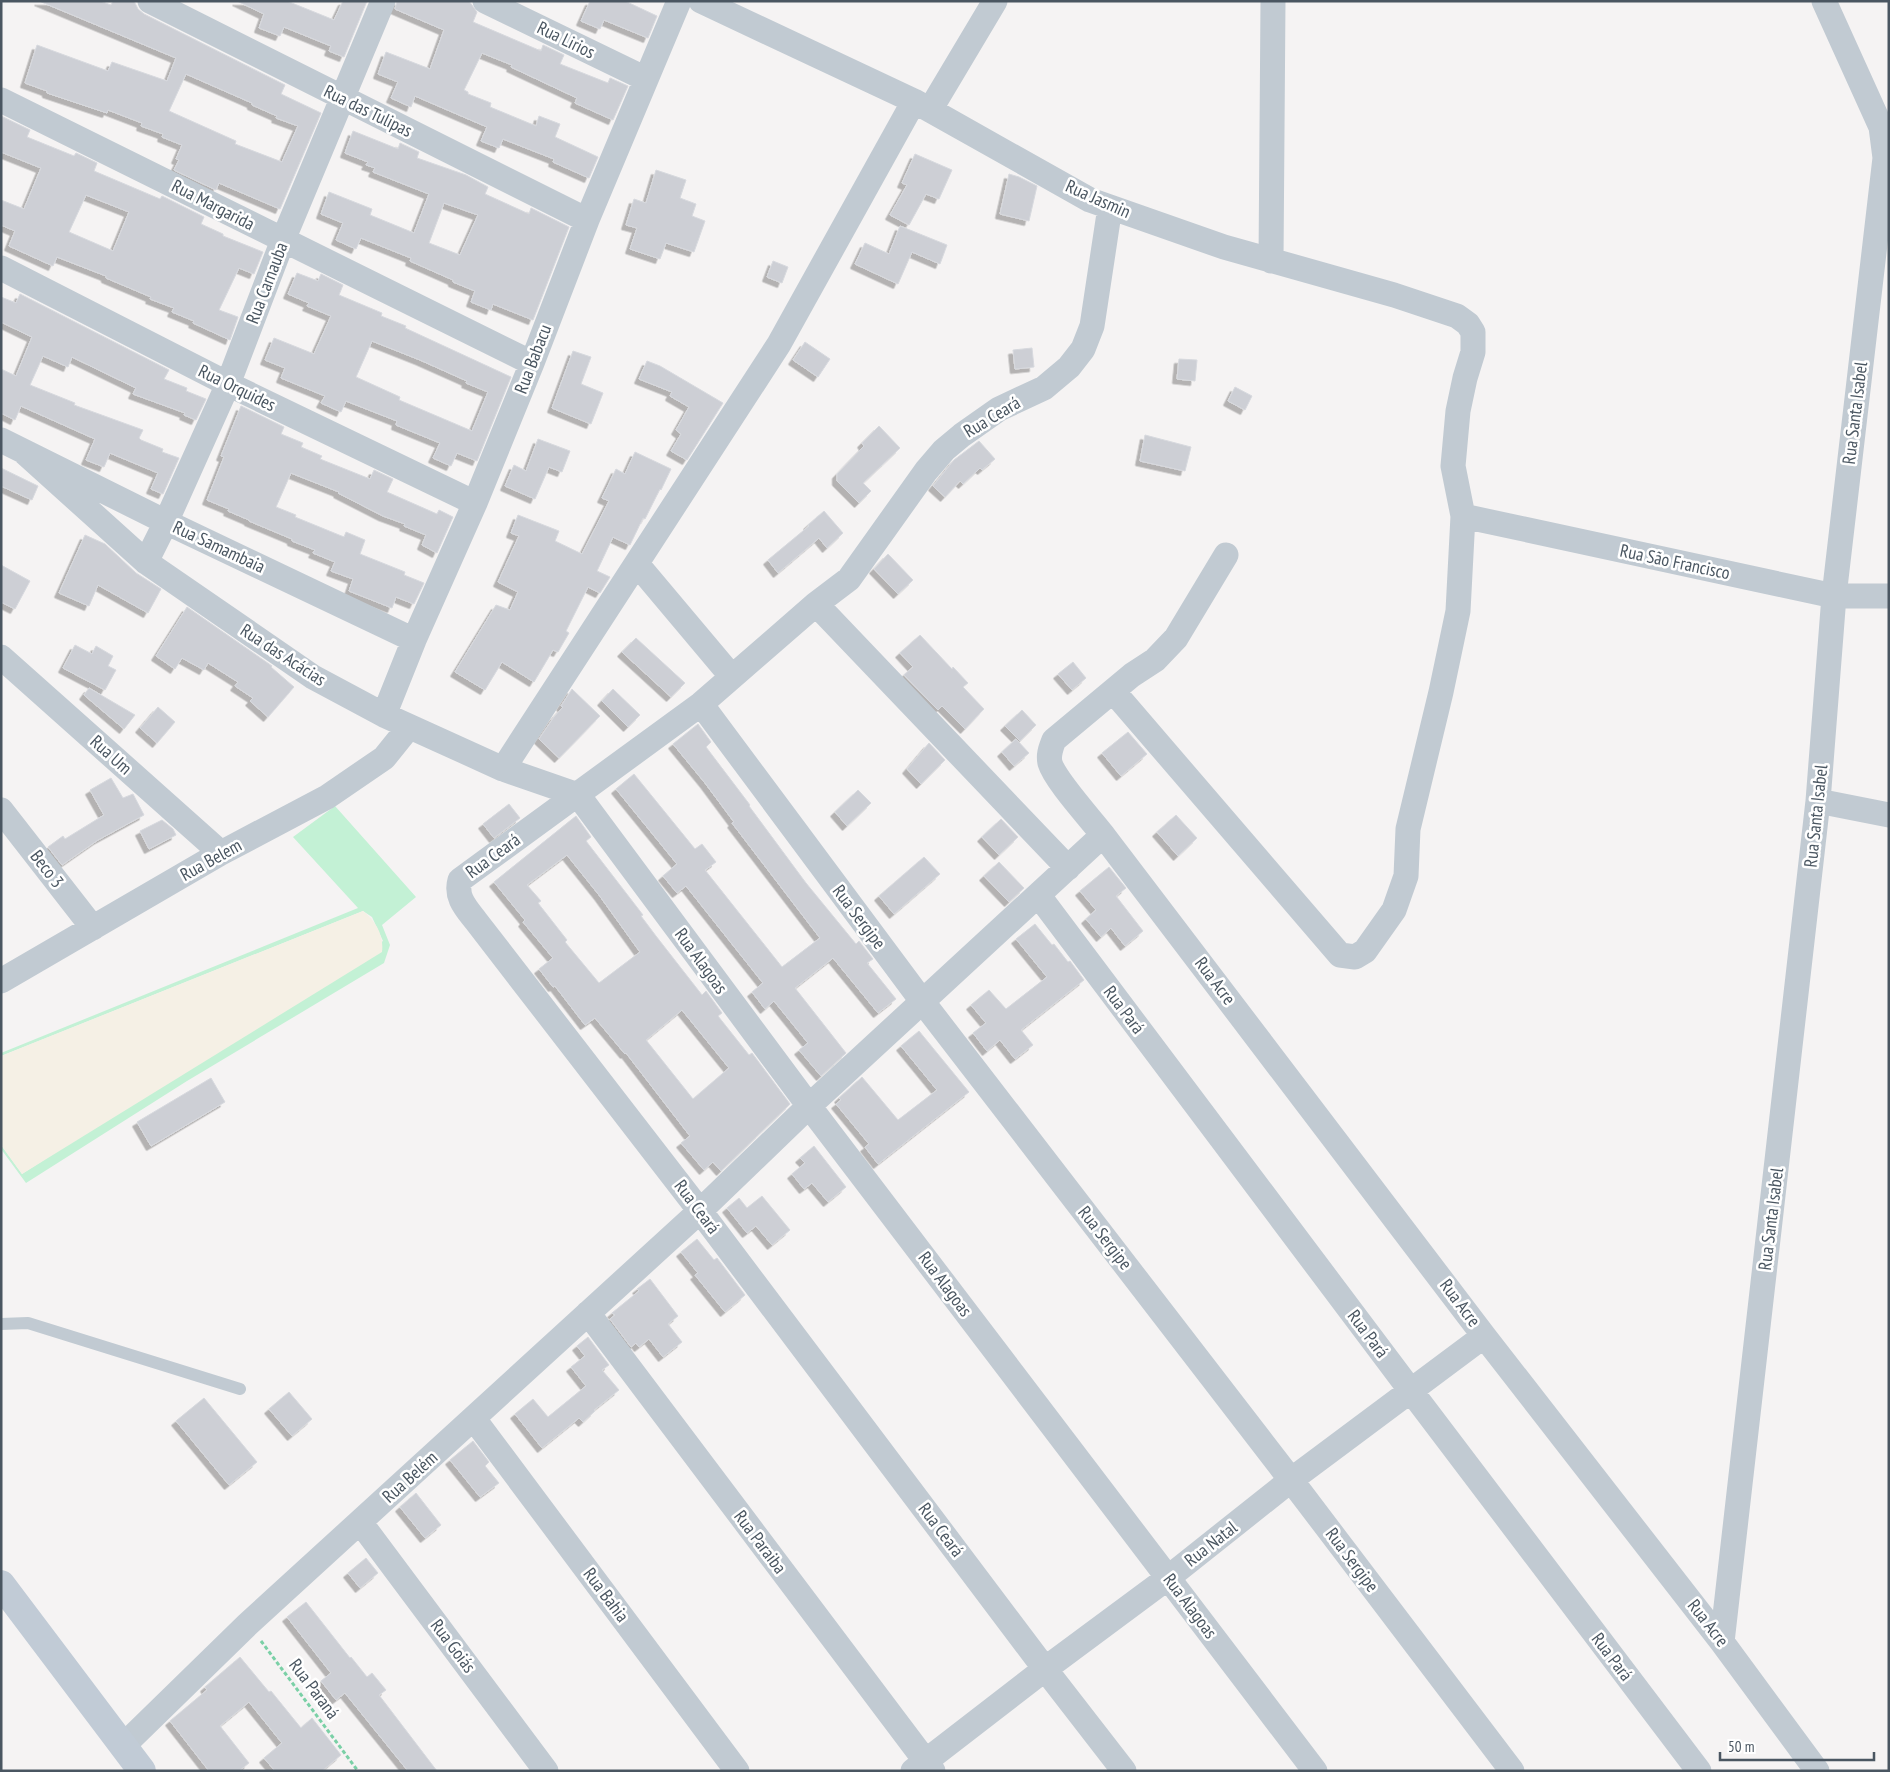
<svg xmlns="http://www.w3.org/2000/svg" width="1890" height="1772" font-family="'PT Sans Narrow',sans-serif">
<style>
.green{fill:#c3f1d5}
.sand{fill:#f5f0e5}
.building{fill:#cdcfd5;stroke:#d7d9de;fill-rule:evenodd;filter:url(#shadow)}
.lines{fill:none;stroke-linecap:round;stroke-linejoin:round}
.path{stroke:#7ad0a6;stroke-width:3;stroke-dasharray:4 2.5;stroke-linecap:butt}
.lane{stroke:#c1cad2;stroke-width:12}
.street{stroke:#c1cad2;stroke-width:25}
.secondary{stroke:#c1cbd6;stroke-width:28}
.labels{text-anchor:middle;stroke-width:5;stroke-linejoin:round;paint-order:stroke}
.street-label{font-size:18px;fill:#4a5661;stroke:#fff}
</style>
<defs>
<filter id="shadow"><feDropShadow dx="-4.5" dy="4.5" stdDeviation="0" flood-color="#0004"/></filter>
</defs>
<rect width="100%" height="100%" fill="#f5f3f3"/>
<path class="green" d="M 335,806 L 416,897 L 382,925 L 390,945 L 384,963 L 187,1081 L 26,1183 L 1,1149 L 1,1145 L 22,1174 L 383,941 L 372,917 L 363,911 L 1,1056 L 1,1053 L 358,908 L 293,837 Z"/>
<path class="sand" d="M 363,911 C 376,921 384,936 382,952 L 22,1174 L 1,1145 L 1,1056 Z"/>
<path class="building" d="M 39,1 L 100,1 L 111,5 L 113,1 L 134,1 L 138,9 L 144,14 L 285,85 L 281,94 L 321,113 L 280,209 L 219,183 L 216,190 L 174,170 L 179,160 L 176,159 L 182,145 L 162,137 L 163,134 L 141,126 L 142,123 L 108,110 L 107,113 L 47,93 L 47,91 L 25,83 L 37,45 L 108,71 L 112,62 L 167,81 L 176,58 ZM 186,74 L 252,103 L 252,105 L 277,116 L 276,118 L 298,126 L 282,162 L 235,144 L 236,141 L 169,111 Z
M 237,1 L 287,1 L 334,20 L 343,1 L 367,1 L 344,57 L 329,51 L 331,46 L 284,27 L 280,36 L 259,28 L 264,14 Z
M 397,1 L 469,1 L 477,12 L 473,22 L 541,51 L 543,45 L 564,55 L 560,64 L 608,83 L 610,78 L 628,86 L 613,120 L 575,103 L 577,98 L 511,67 L 512,65 L 482,53 L 464,90 L 468,92 L 468,94 L 491,103 L 490,107 L 536,126 L 539,116 L 560,124 L 555,137 L 598,157 L 589,178 L 553,162 L 554,159 L 503,139 L 499,148 L 481,141 L 487,127 L 415,96 L 411,107 L 391,98 L 398,82 L 378,74 L 386,52 L 430,69 L 444,30 L 395,9 Z
M 590,1 L 625,1 L 657,16 L 648,38 L 604,20 L 600,29 L 581,21 Z
M 1,116 L 30,130 L 27,137 L 74,156 L 76,153 L 97,163 L 94,171 L 160,199 L 162,196 L 204,217 L 201,224 L 223,234 L 223,236 L 263,252 L 254,274 L 239,268 L 219,310 L 238,317 L 230,340 L 193,323 L 194,321 L 172,312 L 174,308 L 150,299 L 151,297 L 106,278 L 106,276 L 57,257 L 53,266 L 9,246 L 15,231 L 1,225 L 1,200 L 24,209 L 41,168 L 1,152 ZM 86,195 L 129,212 L 113,251 L 69,232 Z
M 353,131 L 398,149 L 400,143 L 419,152 L 417,158 L 466,175 L 488,187 L 485,194 L 529,214 L 531,208 L 569,227 L 533,320 L 493,304 L 491,310 L 471,302 L 475,291 L 453,282 L 453,280 L 410,261 L 411,258 L 361,238 L 356,249 L 336,240 L 343,223 L 321,214 L 329,192 L 372,209 L 370,215 L 414,233 L 429,194 L 373,172 L 375,168 L 366,165 L 368,162 L 345,153 ZM 444,203 L 478,215 L 460,255 L 429,243 Z
M 915,154 L 952,170 L 939,199 L 926,194 L 909,225 L 890,215 L 907,185 L 902,183 Z
M 656,170 L 686,180 L 680,198 L 696,204 L 692,216 L 705,221 L 694,252 L 666,243 L 660,259 L 630,249 L 637,228 L 626,225 L 634,199 L 646,203 Z
M 1009,174 L 1019,177 L 1037,186 L 1029,221 L 1000,214 Z
M 900,226 L 947,245 L 940,264 L 912,252 L 898,284 L 855,264 L 865,243 L 889,254 Z
M 773,261 L 788,267 L 782,283 L 767,277 Z
M 297,273 L 318,281 L 321,274 L 343,285 L 339,295 L 382,313 L 381,316 L 406,326 L 405,328 L 511,377 L 477,461 L 457,453 L 451,466 L 433,458 L 440,443 L 396,425 L 397,421 L 346,401 L 341,412 L 321,403 L 325,396 L 281,378 L 285,368 L 265,360 L 274,338 L 314,354 L 331,316 L 307,306 L 309,303 L 288,294 ZM 372,341 L 420,360 L 467,381 L 466,383 L 488,392 L 472,431 L 399,400 L 400,397 L 356,377 Z
M 20,294 L 169,370 L 164,379 L 187,388 L 186,391 L 206,399 L 196,420 L 184,415 L 185,413 L 133,394 L 136,388 L 72,357 L 68,367 L 43,356 L 30,385 L 75,403 L 74,405 L 143,430 L 139,438 L 141,440 L 163,449 L 162,452 L 179,458 L 163,494 L 151,489 L 158,473 L 110,453 L 104,467 L 86,460 L 95,439 L 21,406 L 15,420 L 1,413 L 1,369 L 16,376 L 32,337 L 1,322 L 1,297 L 16,303 Z
M 805,342 L 830,359 L 818,377 L 793,360 Z
M 1032,348 L 1034,367 L 1015,369 L 1013,350 Z
M 573,351 L 591,357 L 581,384 L 603,393 L 591,424 L 552,408 Z
M 1179,359 L 1197,360 L 1195,381 L 1177,379 Z
M 647,361 L 660,366 L 723,403 L 687,460 L 671,451 L 681,434 L 676,430 L 689,407 L 670,396 L 672,392 L 639,379 Z
M 1235,387 L 1252,396 L 1245,410 L 1228,401 Z
M 241,406 L 284,427 L 281,434 L 303,443 L 301,447 L 322,456 L 320,459 L 370,479 L 374,470 L 393,479 L 387,492 L 437,514 L 439,510 L 453,517 L 437,553 L 422,545 L 426,535 L 404,526 L 405,524 L 383,516 L 338,493 L 339,492 L 291,473 L 276,507 L 296,515 L 295,517 L 344,537 L 346,532 L 365,540 L 360,554 L 405,572 L 404,575 L 424,583 L 414,604 L 396,597 L 392,608 L 349,591 L 353,579 L 331,571 L 335,562 L 313,553 L 315,550 L 292,541 L 292,539 L 249,521 L 249,520 L 228,511 L 229,509 L 207,500 L 224,457 L 221,456 Z
M 879,426 L 900,448 L 863,483 L 871,491 L 859,503 L 837,481 L 837,474 L 864,446 L 862,443 Z
M 1145,435 L 1191,447 L 1185,471 L 1140,461 Z
M 538,439 L 570,451 L 562,472 L 549,467 L 535,499 L 505,486 L 514,465 L 526,471 Z
M 979,441 L 995,459 L 982,470 L 980,468 L 963,484 L 960,481 L 945,497 L 933,486 L 954,460 Z
M 635,452 L 671,469 L 661,490 L 660,489 L 645,519 L 643,518 L 630,545 L 613,537 L 597,571 L 610,577 L 600,593 L 588,587 L 566,631 L 569,633 L 558,652 L 553,650 L 534,682 L 502,662 L 485,690 L 455,672 L 496,605 L 510,610 L 518,592 L 498,582 L 519,536 L 511,533 L 518,515 L 559,531 L 555,541 L 582,554 L 609,501 L 602,498 L 616,469 L 625,474 Z
M 1,468 L 38,486 L 32,500 L 1,486 Z
M 824,511 L 843,533 L 827,548 L 819,538 L 778,573 L 768,560 L 809,526 L 808,525 Z
M 85,535 L 105,544 L 136,573 L 161,589 L 148,613 L 98,585 L 89,606 L 59,593 Z
M 888,554 L 913,580 L 898,594 L 874,569 Z
M 1,565 L 30,581 L 15,609 L 1,602 Z
M 187,607 L 272,666 L 271,667 L 294,687 L 268,717 L 250,701 L 253,698 L 235,686 L 238,682 L 208,663 L 204,670 L 182,658 L 175,669 L 156,656 Z
M 920,635 L 952,669 L 953,667 L 968,683 L 963,687 L 984,709 L 965,729 L 942,706 L 938,710 L 904,675 L 913,667 L 900,653 Z
M 636,638 L 685,683 L 671,697 L 622,652 Z
M 75,645 L 92,654 L 96,646 L 113,656 L 108,666 L 116,670 L 105,690 L 63,668 Z
M 1073,662 L 1086,678 L 1072,690 L 1058,674 Z
M 89,688 L 135,715 L 124,729 L 84,695 Z
M 572,689 L 600,716 L 559,758 L 539,739 L 554,717 L 563,707 L 561,706 Z
M 613,689 L 640,715 L 628,727 L 602,701 Z
M 158,707 L 175,722 L 157,743 L 140,728 Z
M 1022,710 L 1036,725 L 1020,741 L 1005,726 Z
M 698,724 L 711,742 L 706,747 L 750,805 L 749,806 L 806,883 L 856,944 L 859,941 L 873,959 L 867,963 L 896,999 L 878,1013 L 833,958 L 795,988 L 846,1053 L 821,1076 L 799,1050 L 808,1043 L 774,1001 L 765,1009 L 752,992 L 763,983 L 686,886 L 677,893 L 663,876 L 677,864 L 616,789 L 634,774 L 695,849 L 702,844 L 716,862 L 705,870 L 782,967 L 820,938 L 732,823 L 734,822 L 705,783 L 673,744 Z
M 1128,732 L 1147,754 L 1121,776 L 1102,753 Z
M 1016,739 L 1029,753 L 1014,766 L 1002,752 Z
M 929,743 L 945,760 L 921,784 L 907,769 Z
M 111,778 L 123,798 L 133,794 L 144,815 L 98,840 L 62,865 L 48,847 L 63,836 L 65,839 L 104,815 L 90,790 Z
M 858,790 L 871,803 L 847,826 L 835,812 Z
M 509,804 L 520,818 L 494,838 L 483,824 Z
M 1176,815 L 1197,838 L 1178,856 L 1157,832 Z
M 576,816 L 591,837 L 586,841 L 643,915 L 641,916 L 656,936 L 702,995 L 706,991 L 722,1013 L 718,1016 L 749,1055 L 752,1053 L 790,1104 L 721,1171 L 713,1162 L 704,1170 L 681,1143 L 690,1136 L 626,1053 L 625,1054 L 595,1018 L 585,1025 L 555,986 L 553,987 L 539,969 L 553,958 L 523,922 L 525,920 L 494,882 ZM 567,855 L 599,895 L 640,952 L 599,983 L 565,942 L 567,940 L 538,903 L 541,901 L 527,885 ZM 682,1010 L 729,1068 L 693,1099 L 646,1040 Z
M 1001,819 L 1018,837 L 999,855 L 982,837 Z
M 162,820 L 173,829 L 176,835 L 149,849 L 140,831 Z
M 924,857 L 940,874 L 894,914 L 879,896 Z
M 999,862 L 1024,888 L 1009,902 L 984,876 Z
M 1109,867 L 1126,888 L 1116,896 L 1143,931 L 1125,946 L 1111,928 L 1101,937 L 1086,919 L 1096,910 L 1080,891 Z
M 1035,924 L 1052,945 L 1054,944 L 1068,962 L 1070,961 L 1084,980 L 1021,1030 L 1033,1045 L 1015,1059 L 1000,1040 L 987,1051 L 973,1033 L 986,1023 L 971,1005 L 989,990 L 1006,1009 L 1047,977 L 1016,939 Z
M 919,1031 L 969,1092 L 878,1164 L 865,1147 L 869,1144 L 836,1104 L 841,1100 L 839,1098 L 862,1077 L 898,1120 L 937,1090 L 901,1046 Z
M 211,1078 L 225,1102 L 151,1146 L 137,1122 Z
M 814,1146 L 846,1187 L 828,1202 L 812,1183 L 804,1189 L 792,1174 L 805,1163 L 800,1158 Z
M 762,1196 L 790,1230 L 772,1245 L 756,1226 L 747,1233 L 727,1208 L 739,1198 L 747,1208 Z
M 697,1239 L 714,1260 L 717,1258 L 745,1295 L 725,1312 L 695,1275 L 698,1273 L 681,1252 Z
M 650,1279 L 678,1316 L 668,1324 L 682,1342 L 663,1357 L 649,1339 L 639,1347 L 636,1343 L 631,1347 L 610,1319 L 615,1315 L 612,1313 L 639,1291 L 637,1289 Z
M 588,1337 L 609,1365 L 602,1370 L 619,1390 L 594,1410 L 595,1411 L 583,1422 L 579,1418 L 542,1448 L 515,1414 L 533,1399 L 548,1417 L 586,1386 L 571,1367 L 585,1356 L 577,1346 Z
M 289,1392 L 312,1419 L 292,1436 L 269,1409 Z
M 204,1398 L 257,1462 L 229,1485 L 176,1421 Z
M 473,1441 L 489,1462 L 485,1466 L 499,1483 L 480,1497 L 450,1460 Z
M 416,1493 L 441,1525 L 425,1538 L 400,1507 Z
M 366,1558 L 378,1573 L 360,1588 L 348,1573 Z
M 306,1602 L 350,1658 L 351,1657 L 367,1677 L 372,1673 L 386,1690 L 379,1695 L 437,1771 L 408,1771 L 345,1693 L 336,1700 L 321,1681 L 331,1673 L 287,1617 Z
M 240,1657 L 269,1692 L 271,1691 L 301,1728 L 312,1718 L 341,1755 L 322,1771 L 275,1771 L 264,1758 L 282,1743 L 249,1702 L 220,1726 L 249,1763 L 239,1771 L 209,1771 L 170,1721 L 207,1690 L 205,1687 Z"/>
<g class="lines">
<path class="path" d="M 261,1641 L 358,1771"/>
<path class="lane" d="M 1,1324 L 28,1323 L 240,1389"/>
<path class="street" d="M 150,1 L 587,220
M 485,1 L 646,79
M 701,1 L 914,101 L 1090,200 L 1224,247 L 1394,295 L 1457,316 L 1468,324 L 1473,332 L 1473,352 L 1465,378 L 1458,411 L 1453,466 L 1463,516 L 1458,611 L 1441,692 L 1408,829 L 1406,876 L 1394,910 L 1365,951 L 1355,957 L 1340,955 L 1113,691
M 1,100 L 532,363
M 930,110 L 995,1
M 1110,207 L 1092,326 L 1083,349 L 1069,367 L 1044,388 L 999,409 L 962,435 L 944,450 L 926,471 L 849,579 L 816,604 L 701,704 L 460,880 C 455,897 466,908 476,921 L 700,1211 L 1045,1669 L 1124,1771
M 1271,261 L 1273,1
M 1,268 L 228,384 L 475,503
M 1,440 L 166,522 L 414,640
M 25,453 L 146,562 L 313,677 L 384,715 L 503,769 L 578,795
M 1463,516 L 1834,596 L 1889,596
M 1226,555 L 1176,638 L 1155,660 L 1132,675 L 1054,740 C 1051,748 1048,754 1050,763 C 1055,780 1090,818 1103,835 L 1484,1336 L 1722,1642 L 1817,1771
M 146,562 L 166,522 L 228,384 L 283,240 L 383,1
M 637,564 L 732,677
M 816,604 L 1068,868
M 1,657 L 221,853
M 701,704 L 922,1001 L 1291,1480 L 1512,1771
M 384,715 L 414,640 L 475,503 L 532,363 L 587,220 L 679,1
M 503,769 L 779,344 L 914,101
M 578,795 L 809,1106 L 1315,1771
M 1818,801 L 1889,815
M 1,810 L 93,928
M 1039,896 L 1411,1391 L 1699,1771
M 1,981 L 221,853 L 327,797 L 384,758 L 409,727
M 588,1313 L 933,1771
M 474,1419 L 737,1771
M 360,1522 L 546,1771
M 1722,1642 L 1818,801 L 1834,596 L 1885,158 L 1881,127 L 1824,1
M 123,1746 L 248,1624 L 700,1211 L 809,1106 L 1103,835
M 913,1771 L 1045,1669 L 1169,1577 L 1291,1480 L 1484,1336"/>
<path class="secondary" d="M 1,1584 L 142,1771"/>
</g>
<g class="labels">
<g class="street-label">
<text transform="translate(566 40) rotate(26)" y="6">Rua Lirios</text>
<text transform="translate(368 111) rotate(26)" y="6">Rua das Tulipas</text>
<text transform="translate(1098 199) rotate(24)" y="6">Rua Jasmin</text>
<text transform="translate(213 205) rotate(27)" y="6">Rua Margarida</text>
<text transform="translate(267 283) rotate(-69)" y="6">Rua Carnauba</text>
<text transform="translate(533 359) rotate(-69)" y="6">Rua Babacu</text>
<text transform="translate(237 388) rotate(26)" y="6">Rua Orquides</text>
<text transform="translate(1855 413) rotate(-83)" y="6">Rua Santa Isabel</text>
<text transform="translate(992 417) rotate(-31)" y="6">Rua Ceará</text>
<text transform="translate(219 547) rotate(25)" y="6">Rua Samambaia</text>
<text transform="translate(1675 562) rotate(12)" y="6">Rua São Francisco</text>
<text transform="translate(283 655) rotate(33)" y="6">Rua das Acácias</text>
<text transform="translate(111 755) rotate(42)" y="6">Rua Um</text>
<text transform="translate(1816 816) rotate(-84)" y="6">Rua Santa Isabel</text>
<text transform="translate(493 856) rotate(-36)" y="6">Rua Ceará</text>
<text transform="translate(211 860) rotate(-29)" y="6">Rua Belem</text>
<text transform="translate(47 869) rotate(52)" y="6">Beco 3</text>
<text transform="translate(859 917) rotate(53)" y="6">Rua Sergipe</text>
<text transform="translate(701 961) rotate(54)" y="6">Rua Alagoas</text>
<text transform="translate(1215 981) rotate(53)" y="6">Rua Acre</text>
<text transform="translate(1124 1010) rotate(53)" y="6">Rua Pará</text>
<text transform="translate(697 1207) rotate(53)" y="6">Rua Ceará</text>
<text transform="translate(1771 1219) rotate(-83)" y="6">Rua Santa Isabel</text>
<text transform="translate(1105 1238) rotate(52)" y="6">Rua Sergipe</text>
<text transform="translate(945 1284) rotate(53)" y="6">Rua Alagoas</text>
<text transform="translate(1460 1303) rotate(53)" y="6">Rua Acre</text>
<text transform="translate(1368 1334) rotate(53)" y="6">Rua Pará</text>
<text transform="translate(410 1477) rotate(-42)" y="6">Rua Belém</text>
<text transform="translate(941 1530) rotate(53)" y="6">Rua Ceará</text>
<text transform="translate(760 1542) rotate(53)" y="6">Rua Paraiba</text>
<text transform="translate(1211 1544) rotate(-38)" y="6">Rua Natal</text>
<text transform="translate(1352 1560) rotate(53)" y="6">Rua Sergipe</text>
<text transform="translate(606 1595) rotate(53)" y="6">Rua Bahia</text>
<text transform="translate(1190 1606) rotate(53)" y="6">Rua Alagoas</text>
<text transform="translate(1708 1623) rotate(52)" y="6">Rua Acre</text>
<text transform="translate(453 1646) rotate(53)" y="6">Rua Goiás</text>
<text transform="translate(1612 1657) rotate(53)" y="6">Rua Pará</text>
<text transform="translate(314 1689) rotate(53)" y="6">Rua Paraná</text>
</g>
</g>
<rect width="1890" height="1772" fill="none" stroke="#4a5661" stroke-width="5"/>
<path d="M1720 1752v8h154v-8" fill="none" stroke="#4a5661" stroke-width="2.5"/>
<text x="1728" y="1752" font-size="15" fill="#4a5661" stroke="#ffffff" stroke-width="4" paint-order="stroke">50 m</text>
</svg>
